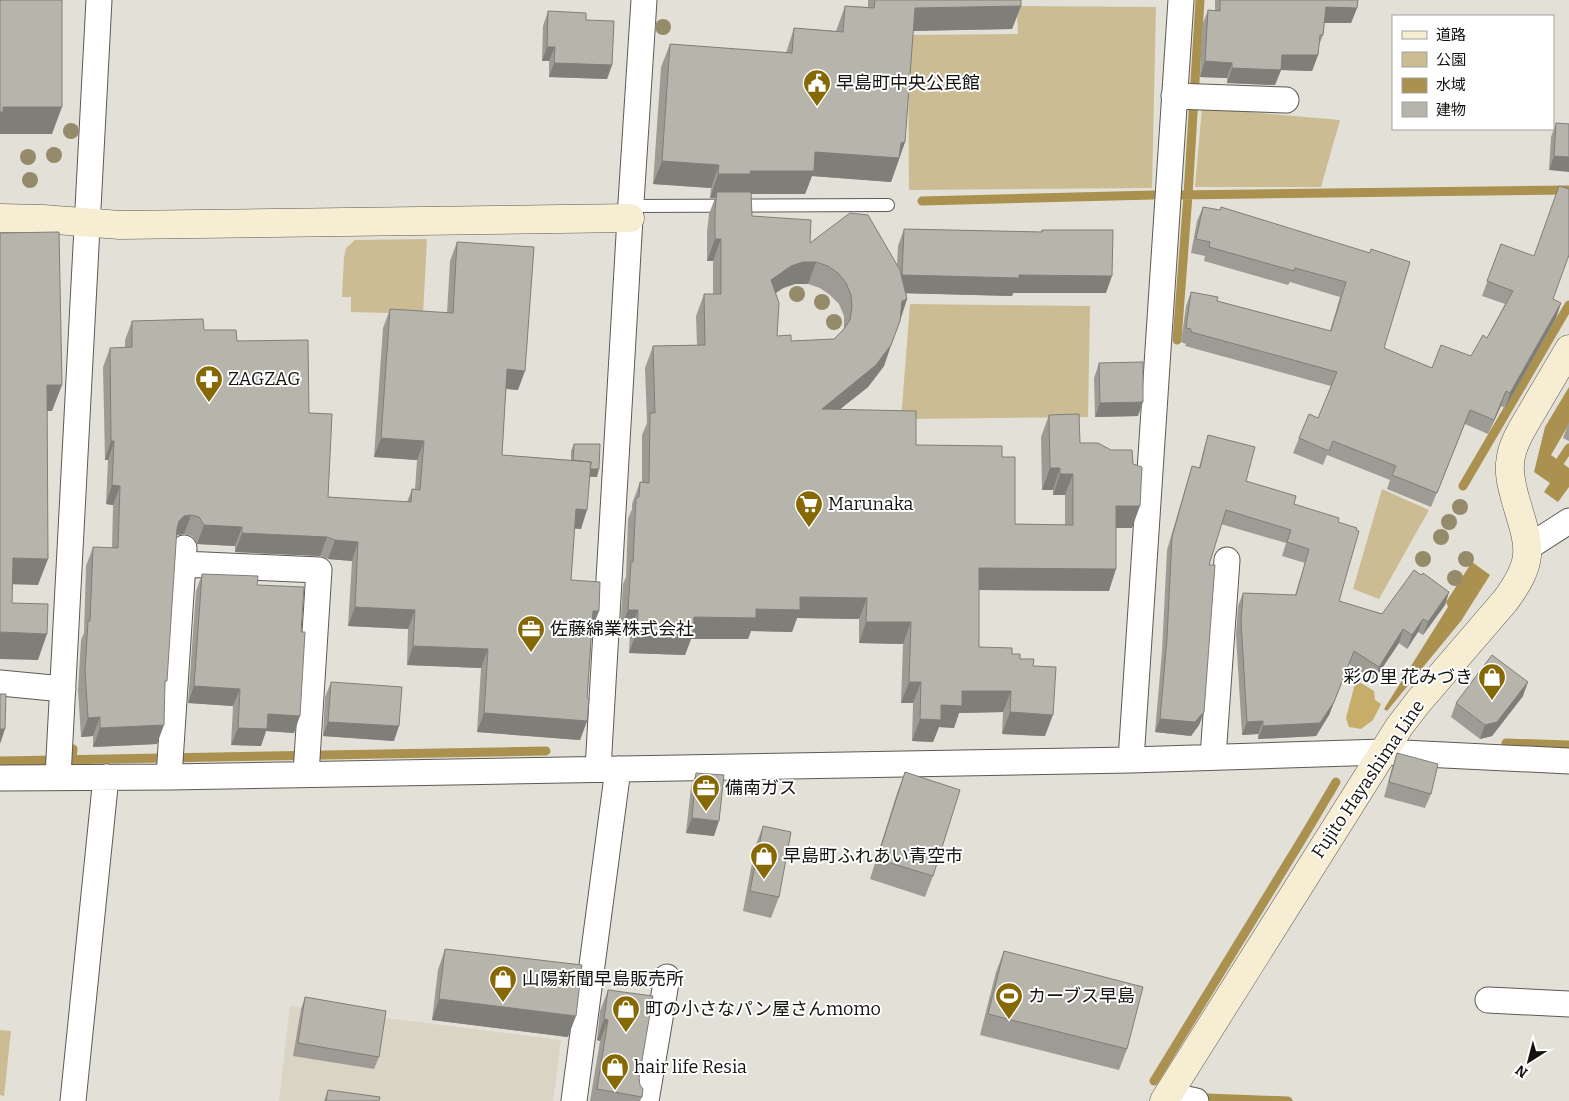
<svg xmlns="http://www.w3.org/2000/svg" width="1569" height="1101" font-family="Bitter,'Noto Sans JP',serif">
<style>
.built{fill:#dad4c5}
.green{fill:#ccbc93}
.forest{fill:#c6ad6a}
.water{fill:#ab914f}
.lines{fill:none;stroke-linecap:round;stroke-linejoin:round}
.stream{stroke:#ab914f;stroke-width:9}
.lane-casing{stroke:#5c5a53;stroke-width:14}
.street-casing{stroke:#5c5a53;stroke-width:27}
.secondary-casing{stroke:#5c5a53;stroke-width:29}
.lane{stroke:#fff;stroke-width:12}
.street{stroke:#fff;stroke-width:25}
.secondary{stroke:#f7edd3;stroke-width:28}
.tree{fill:#958a69}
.wall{fill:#9d9b94;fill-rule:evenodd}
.shaded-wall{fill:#807e78}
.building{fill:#b7b4ac;stroke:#807e78;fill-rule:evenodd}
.labels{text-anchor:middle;stroke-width:4;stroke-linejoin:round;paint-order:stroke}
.poi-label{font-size:18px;fill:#141310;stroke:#fff;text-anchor:start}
.street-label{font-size:18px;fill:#141310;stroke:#fff}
</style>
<rect width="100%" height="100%" fill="#e3e0d8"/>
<path class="built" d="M 290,1006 L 561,1040 L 553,1101 L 279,1101 Z"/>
<path class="green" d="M 1017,6 L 1156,7 L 1152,188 L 909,190 L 908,35 L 1018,34 Z
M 1202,108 L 1340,120 L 1321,187 L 1195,187 Z
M 427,239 L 423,314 L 351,312 L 351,297 L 342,297 L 344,257 L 346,248 L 355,240 Z
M 910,304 L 1090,306 L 1088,417 L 901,419 Z
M 1382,489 L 1429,510 L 1379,599 L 1353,589 Z
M 0,1030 L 11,1031 L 4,1096 L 0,1095 Z"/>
<path class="forest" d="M 1356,680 L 1374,691 L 1375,700 L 1381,704 L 1373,720 L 1361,729 L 1349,727 L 1346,718 Z"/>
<path class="water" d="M 1569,387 L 1569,424 L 1551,455 L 1569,468 L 1569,487 L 1558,502 L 1544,492 L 1550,483 L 1534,472 L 1545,427 Z
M 1472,562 L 1490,575 L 1461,621 L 1387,711 L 1384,709 L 1448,607 L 1446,602 Z"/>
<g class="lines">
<path class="stream" d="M 1179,195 L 1569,190
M 922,201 L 1153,195
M 1177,340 L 1188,195 L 1200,0
M 1555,469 L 1569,448
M 1463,486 L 1569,305
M 1506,743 L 1569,745
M 72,760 L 73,749
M 0,761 L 546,751
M 1154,1081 L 1304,836 L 1336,782
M 1207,1098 L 1288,1101"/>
<g class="lane-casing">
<path id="lane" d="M 630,206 L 888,205"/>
</g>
<g class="street-casing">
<path id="street" d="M 1174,96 L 1286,100
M 1527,548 L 1569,521
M 183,564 L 319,570 L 306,774
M 0,683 L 63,689
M 1213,757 L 1227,560
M 1131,760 L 1181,0
M 598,769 L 630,218 L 644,0
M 58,777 L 99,0
M 169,777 L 184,548
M 0,778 L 169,777 L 1131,760 L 1383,752 L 1569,761
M 1488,1000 L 1569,1004
M 1168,1095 L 1196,1101
M 73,1101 L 106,777
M 574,1101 L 618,769
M 646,1101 L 667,977"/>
</g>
<g class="secondary-casing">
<path id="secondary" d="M 0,218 L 43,219 L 120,225 L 630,218
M 1164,1101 L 1399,727 L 1419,701 L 1505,601 C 1537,558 1529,546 1515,498 C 1512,486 1509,476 1510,464 C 1511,443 1526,423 1536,405 C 1547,386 1558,368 1569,349"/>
</g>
<use href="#lane" class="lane"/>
<use href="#street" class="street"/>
<use href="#secondary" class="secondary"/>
</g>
<g class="tree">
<circle cx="663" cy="27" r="8"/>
<circle cx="71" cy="131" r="8"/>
<circle cx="54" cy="155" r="8"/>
<circle cx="28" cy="157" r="8"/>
<circle cx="30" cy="180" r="8"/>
<circle cx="797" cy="294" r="8"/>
<circle cx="822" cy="302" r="8"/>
<circle cx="834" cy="322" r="8"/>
<circle cx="1460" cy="507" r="8"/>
<circle cx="1449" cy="522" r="8"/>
<circle cx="1441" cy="537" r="8"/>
<circle cx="1423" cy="559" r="8"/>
<circle cx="1466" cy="559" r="8"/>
<circle cx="1455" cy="578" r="8"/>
</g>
<path class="wall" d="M 868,0 L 1021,0 L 1021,6 L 1012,29 L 913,31 L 905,142 L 891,182 L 812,176 L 805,194 L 751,194 L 752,216 L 810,243 L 897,265 L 898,246 L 904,229 L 1041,232 L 1042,230 L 1106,293 L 1013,293 L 1012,296 L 906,293 L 907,299 L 884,366 L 868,387 L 840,409 L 916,445 L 1002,457 L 1015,524 L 1065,525 L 1065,495 L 1053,495 L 1053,490 L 1042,490 L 1041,437 L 1049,415 L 1080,443 L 1132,528 L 1116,528 L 1109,591 L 979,590 L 979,647 L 1012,654 L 1033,666 L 1045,736 L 1002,734 L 1003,712 L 959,713 L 954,728 L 939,727 L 933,742 L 912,741 L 913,703 L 901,703 L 903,644 L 859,643 L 859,619 L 797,618 L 792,632 L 751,631 L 748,639 L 691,639 L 685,655 L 629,653 L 630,632 L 620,631 L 623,584 L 626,577 L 628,519 L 632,509 L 632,504 L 640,482 L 642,482 L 642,435 L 647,423 L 645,368 L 653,346 L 697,345 L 696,316 L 704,294 L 713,294 L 713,261 L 707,261 L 707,232 L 709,214 L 715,198 L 710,198 L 711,188 L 653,184 L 661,67 L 670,44 L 786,53 L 794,28 L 836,31 L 845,6 L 868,7 ZM 795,284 L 808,284 L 820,288 L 830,295 L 839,304 L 844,316 L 844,329 L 834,339 L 791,341 L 777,336 L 776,293 L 783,288 Z
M 1215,0 L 1358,0 L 1357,8 L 1351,23 L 1324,23 L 1323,35 L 1318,48 L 1318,55 L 1312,71 L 1281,70 L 1275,85 L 1227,83 L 1227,78 L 1200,77 L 1202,26 L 1208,10 L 1215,10 Z
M 548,11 L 586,20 L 612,65 L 607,79 L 549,77 L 549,61 L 542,61 L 543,26 Z
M 1556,123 L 1569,124 L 1549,170 L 1551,137 Z
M 1203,207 L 1369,253 L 1384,348 L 1432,368 L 1471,356 L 1487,338 L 1505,304 L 1482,296 L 1501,244 L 1553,299 L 1561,303 L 1556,318 L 1505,408 L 1501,406 L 1488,434 L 1465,424 L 1431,507 L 1387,489 L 1390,480 L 1327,455 L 1323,465 L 1293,453 L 1299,438 L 1318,418 L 1331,386 L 1185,346 L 1186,344 L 1181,342 L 1186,306 L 1191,292 L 1217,301 L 1330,331 L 1340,297 L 1290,282 L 1288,285 L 1204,261 L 1205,256 L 1191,253 L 1197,221 Z
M 457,242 L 518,390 L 506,389 L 502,455 L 571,460 L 571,451 L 574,444 L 597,477 L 590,476 L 581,529 L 574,528 L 571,580 L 592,630 L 587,698 L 587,721 L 580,740 L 477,732 L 481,668 L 407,665 L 408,629 L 348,626 L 352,561 L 328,559 L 320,556 L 235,552 L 235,546 L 197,544 L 192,536 L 184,534 L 177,535 L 176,536 L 165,686 L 157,744 L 93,747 L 93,736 L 81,737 L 78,690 L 81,640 L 84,633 L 86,566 L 93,547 L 112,548 L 113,505 L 106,504 L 108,460 L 105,460 L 103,367 L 110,348 L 125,348 L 125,340 L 132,321 L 204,330 L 237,341 L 309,413 L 328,497 L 407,502 L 412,489 L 415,489 L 417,460 L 374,457 L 383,328 L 390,309 L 447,313 L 450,261 Z
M 1099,363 L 1138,416 L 1095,417 L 1094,378 Z
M 1569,422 L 1569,441 L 1563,438 Z
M 1208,435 L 1246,481 L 1294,504 L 1338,522 L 1339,601 L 1382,614 L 1421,575 L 1449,592 L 1445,605 L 1423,635 L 1418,632 L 1407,649 L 1399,643 L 1374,680 L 1349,664 L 1329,715 L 1316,736 L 1258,739 L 1258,734 L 1242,735 L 1236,635 L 1238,606 L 1243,593 L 1295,595 L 1305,563 L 1282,556 L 1286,543 L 1221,524 L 1209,565 L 1204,712 L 1199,725 L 1191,736 L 1155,732 L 1162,651 L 1167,550 L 1188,479 L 1192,466 L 1199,468 L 1204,448 Z
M 202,574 L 257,585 L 294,733 L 266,731 L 261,746 L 231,745 L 233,706 L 188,703 L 196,591 Z
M 331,682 L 394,741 L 323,736 L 325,697 Z
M 1523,696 L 1492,736 L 1480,739 L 1451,717 L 1456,703 Z
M 1397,753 L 1431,794 L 1425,808 L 1384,797 L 1392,768 Z
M 905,772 L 933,876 L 925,897 L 870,879 L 897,793 Z
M 696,773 L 714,836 L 686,833 L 691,787 Z
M 763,826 L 779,897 L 771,918 L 743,911 L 755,847 Z
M 445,949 L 568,1037 L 432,1020 L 438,970 Z
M 1004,951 L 1127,1049 L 1119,1070 L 980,1035 L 996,972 Z
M 608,990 L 639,1078 L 642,1097 L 640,1101 L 590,1101 L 600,1041 L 597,1040 L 600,1011 Z
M 305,997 L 379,1057 L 374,1069 L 293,1056 L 301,1009 Z
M 328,1090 L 379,1101 L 324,1101 Z"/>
<path class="shaded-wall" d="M 1021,6 L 1012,29 L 906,31 L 915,8 Z
M 1326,7 L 1357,8 L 1351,23 L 1320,23 Z
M 547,47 L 555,47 L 549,61 L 542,61 Z
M 1282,55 L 1318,55 L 1312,71 L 1281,70 L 1275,85 L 1227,83 L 1232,68 Z
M 1205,61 L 1232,63 L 1227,78 L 1200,77 Z
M 554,63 L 612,65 L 607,79 L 549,77 Z
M 3,107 L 62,107 L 52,134 L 0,134 L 0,112 Z
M 905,142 L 891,182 L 812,176 L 805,194 L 743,194 L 717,192 L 715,198 L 710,198 L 718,174 L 815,152 Z
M 1554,156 L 1569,157 L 1569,172 L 1549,170 Z
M 662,161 L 719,165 L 711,188 L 653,184 Z
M 715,239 L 721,239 L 713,261 L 707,261 Z
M 803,262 L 816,262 L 808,284 L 795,284 L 783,288 L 764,301 L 771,280 L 791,266 Z
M 902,275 L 1019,275 L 1112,276 L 1106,293 L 1013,293 L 1012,296 L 895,293 Z
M 907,299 L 900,321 L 902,301 Z
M 1561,303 L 1556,318 L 1505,408 L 1510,393 Z
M 891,345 L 884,366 L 868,387 L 814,430 L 822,409 Z
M 507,369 L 525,371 L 518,390 L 500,388 Z
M 47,385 L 62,385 L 52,411 L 37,411 Z
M 1506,391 L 1501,406 L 1488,434 L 1494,420 Z
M 1143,402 L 1138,416 L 1095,417 L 1100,403 Z
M 381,438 L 424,441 L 417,460 L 374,457 Z
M 111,441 L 114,441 L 108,460 L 105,460 Z
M 573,468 L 599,469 L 597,477 L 570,476 Z
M 1050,468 L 1060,468 L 1053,490 L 1042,490 Z
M 1060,474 L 1073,474 L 1065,495 L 1053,495 Z
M 112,485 L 120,486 L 113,505 L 106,504 Z
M 1116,506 L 1140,506 L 1132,528 L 1109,528 Z
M 576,509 L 587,510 L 581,529 L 569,528 Z
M 191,515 L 184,534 L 177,535 L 172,540 L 179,521 L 184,516 Z
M 204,525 L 242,527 L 235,546 L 197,544 Z
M 242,533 L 327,537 L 320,556 L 235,552 Z
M 335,540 L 358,542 L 352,561 L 328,559 Z
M 13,558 L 48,559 L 38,585 L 4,584 Z
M 979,568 L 1116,569 L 1109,591 L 971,590 Z
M 1449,592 L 1445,605 L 1423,635 L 1428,622 Z
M 800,597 L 867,598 L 859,619 L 797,618 L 792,632 L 751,631 L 748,639 L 691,639 L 685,655 L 629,653 L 637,631 L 694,617 Z
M 355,607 L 415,610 L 408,629 L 348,626 Z
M 628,610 L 638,610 L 630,632 L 620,631 Z
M 593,611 L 599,611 L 592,630 L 586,630 Z
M 1423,619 L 1418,632 L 1407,649 L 1412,635 Z
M 866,622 L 911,622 L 903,644 L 859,643 Z
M 1403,629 L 1399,643 L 1374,680 L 1379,667 Z
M 0,632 L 47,634 L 38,660 L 0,659 Z
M 413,646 L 488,649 L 481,668 L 407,665 Z
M 1354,651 L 1329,715 L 1316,736 L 1258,739 L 1263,726 Z
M 909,682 L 921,682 L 913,703 L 901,703 Z
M 1528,682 L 1523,696 L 1492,736 L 1480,739 L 1485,725 Z
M 194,686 L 240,689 L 233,706 L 188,703 Z
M 962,691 L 1011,691 L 1003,712 L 959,713 L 954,728 L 939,727 L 933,742 L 912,741 L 920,719 Z
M 1010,712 L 1053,715 L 1045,736 L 1002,734 Z
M 1204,712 L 1199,725 L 1191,736 L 1155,732 L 1160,719 Z
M 484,713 L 587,721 L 580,740 L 477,732 Z
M 268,714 L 300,716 L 294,733 L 266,731 L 261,746 L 231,745 L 238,728 Z
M 100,717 L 93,736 L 81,737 L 88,718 Z
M 1263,721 L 1258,734 L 1242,735 L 1247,722 Z
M 328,722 L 399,726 L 394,741 L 323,736 Z
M 164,725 L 157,744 L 93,747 L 100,728 Z
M 0,729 L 5,729 L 0,744 Z
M 692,818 L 719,821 L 714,836 L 686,833 Z
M 439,999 L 576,1016 L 568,1037 L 432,1020 Z
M 604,1019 L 608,1020 L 600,1041 L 597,1040 Z"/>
<path class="building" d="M 0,0 L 62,0 L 62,107 L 3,107 L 3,112 L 0,112 Z
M 875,0 L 1021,0 L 1021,6 L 915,8 L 905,142 L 901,143 L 899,158 L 815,152 L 814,171 L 750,171 L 751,174 L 718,174 L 719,165 L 662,161 L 670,44 L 792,53 L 794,28 L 843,32 L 845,6 L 874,8 Z
M 1220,0 L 1358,0 L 1357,8 L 1326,7 L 1323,35 L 1320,35 L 1318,55 L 1282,55 L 1281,70 L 1232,68 L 1232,63 L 1205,61 L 1208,10 L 1220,11 Z
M 548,11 L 586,13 L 586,20 L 614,21 L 612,65 L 554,63 L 555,47 L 547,47 Z
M 1556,123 L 1569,124 L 1569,157 L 1554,156 Z
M 1559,186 L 1569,189 L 1569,255 L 1553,299 L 1561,303 L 1510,393 L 1506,391 L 1494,420 L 1470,410 L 1437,493 L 1392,475 L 1396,466 L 1333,441 L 1329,451 L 1299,438 L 1309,414 L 1318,418 L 1337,372 L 1191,332 L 1191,329 L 1186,328 L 1191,292 L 1218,297 L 1217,301 L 1331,331 L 1346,282 L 1295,268 L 1294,271 L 1209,247 L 1210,242 L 1196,239 L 1203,207 L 1220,210 L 1221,207 L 1370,253 L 1371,249 L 1410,262 L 1384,348 L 1432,368 L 1441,345 L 1471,356 L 1483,335 L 1487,338 L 1513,291 L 1487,281 L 1501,244 L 1534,256 Z
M 717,192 L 751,192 L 752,216 L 811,220 L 810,243 L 850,213 L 868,215 L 900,270 L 907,299 L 902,301 L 900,321 L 891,345 L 876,365 L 822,409 L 916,411 L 916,445 L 1002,446 L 1002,457 L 1015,457 L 1015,524 L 1073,525 L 1073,474 L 1060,474 L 1060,468 L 1050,468 L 1049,415 L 1079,414 L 1080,443 L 1098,443 L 1111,450 L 1132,450 L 1133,464 L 1142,467 L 1140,506 L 1116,506 L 1116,569 L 979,568 L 979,647 L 1012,648 L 1012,654 L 1020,654 L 1020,659 L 1034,659 L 1033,666 L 1056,667 L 1053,715 L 1010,712 L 1011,691 L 962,691 L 962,706 L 941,705 L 941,720 L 920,719 L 921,682 L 909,682 L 911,622 L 866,622 L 867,598 L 800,597 L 800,610 L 756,609 L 756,618 L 694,617 L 693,634 L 637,631 L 638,610 L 628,610 L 631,562 L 633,562 L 636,498 L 639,497 L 640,482 L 649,483 L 650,413 L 655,413 L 653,346 L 705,345 L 704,294 L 721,294 L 721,239 L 715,239 L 715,210 ZM 803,262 L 816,262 L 828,266 L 838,273 L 846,283 L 851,295 L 852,307 L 850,320 L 843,330 L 834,339 L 791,341 L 791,335 L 777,336 L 779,303 L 771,280 L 791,266 Z
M 904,229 L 1042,232 L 1042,230 L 1113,230 L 1112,276 L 1019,275 L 1019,278 L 902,275 Z
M 59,232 L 62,385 L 47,385 L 48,559 L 13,558 L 12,603 L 48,604 L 47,634 L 0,632 L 0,233 Z
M 457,242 L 534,247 L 525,371 L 507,369 L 502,455 L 591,462 L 587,510 L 576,509 L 571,580 L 600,582 L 599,611 L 593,611 L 587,698 L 589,699 L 587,721 L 484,713 L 488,649 L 413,646 L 415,610 L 355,607 L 358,542 L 335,540 L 327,537 L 242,533 L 242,527 L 204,525 L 199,517 L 191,515 L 184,516 L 179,521 L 177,528 L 167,681 L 165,681 L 164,725 L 100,728 L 100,717 L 88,718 L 85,671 L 88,621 L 90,621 L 93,547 L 118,548 L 120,486 L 112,485 L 114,441 L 111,441 L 110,348 L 132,347 L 132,321 L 203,319 L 204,330 L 236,330 L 237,341 L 308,340 L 309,413 L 332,414 L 328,497 L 411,502 L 412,489 L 420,490 L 424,441 L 381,438 L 390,309 L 453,313 Z
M 1143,362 L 1143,402 L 1100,403 L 1099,363 Z
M 1208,435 L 1255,447 L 1246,481 L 1296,496 L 1294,504 L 1339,518 L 1338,522 L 1357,528 L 1356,530 L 1359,531 L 1339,601 L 1382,614 L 1414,570 L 1421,575 L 1423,573 L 1449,592 L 1428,622 L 1423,619 L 1412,635 L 1403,629 L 1379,667 L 1354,651 L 1334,702 L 1320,723 L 1263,726 L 1263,721 L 1247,722 L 1241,622 L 1243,593 L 1296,595 L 1309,549 L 1287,542 L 1291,530 L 1226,510 L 1209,565 L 1215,565 L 1204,712 L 1195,722 L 1160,719 L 1167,638 L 1172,537 L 1192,466 L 1200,468 Z
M 574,444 L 600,444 L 599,469 L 590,469 L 591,462 L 573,460 Z
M 202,574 L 258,576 L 257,585 L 304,587 L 301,632 L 305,632 L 300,716 L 268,714 L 267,729 L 238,728 L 240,689 L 194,686 Z
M 1492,655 L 1528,682 L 1497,722 L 1485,725 L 1456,703 Z
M 331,682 L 402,687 L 399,726 L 328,722 Z
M 0,694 L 6,694 L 5,729 L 0,729 Z
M 1397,753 L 1438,764 L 1431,794 L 1389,782 Z
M 905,772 L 960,790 L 933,876 L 877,859 Z
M 696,773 L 724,775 L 719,821 L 692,818 Z
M 763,826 L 791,832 L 779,897 L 750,891 Z
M 445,949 L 582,965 L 576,1016 L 439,999 Z
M 1004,951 L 1143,987 L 1127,1049 L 988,1014 Z
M 608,990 L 653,996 L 639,1078 L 640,1085 L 643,1089 L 642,1097 L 597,1089 L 608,1020 L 604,1019 Z
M 305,997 L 386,1011 L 379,1057 L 298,1043 Z
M 328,1090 L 380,1097 L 379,1101 L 326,1101 Z"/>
<defs>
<g id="civic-pin" transform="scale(1.4375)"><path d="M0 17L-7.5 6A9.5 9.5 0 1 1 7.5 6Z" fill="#866905" stroke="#fff"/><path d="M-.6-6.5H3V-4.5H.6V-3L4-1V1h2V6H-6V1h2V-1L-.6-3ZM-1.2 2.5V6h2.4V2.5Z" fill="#fff"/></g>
<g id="pharmacy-pin" transform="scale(1.4375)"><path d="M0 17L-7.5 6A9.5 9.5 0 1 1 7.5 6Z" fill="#866905" stroke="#fff"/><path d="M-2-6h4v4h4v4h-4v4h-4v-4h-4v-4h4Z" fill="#fff"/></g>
<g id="supermarket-pin" transform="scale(1.4375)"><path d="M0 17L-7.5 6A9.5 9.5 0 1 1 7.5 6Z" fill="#866905" stroke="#fff"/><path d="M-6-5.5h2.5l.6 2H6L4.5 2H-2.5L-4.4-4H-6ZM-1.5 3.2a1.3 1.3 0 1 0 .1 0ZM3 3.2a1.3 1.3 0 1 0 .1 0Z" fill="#fff"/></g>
<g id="office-pin" transform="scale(1.4375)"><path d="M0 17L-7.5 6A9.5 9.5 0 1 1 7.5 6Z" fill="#866905" stroke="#fff"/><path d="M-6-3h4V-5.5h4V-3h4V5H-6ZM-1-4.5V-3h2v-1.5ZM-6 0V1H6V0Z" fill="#fff"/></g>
<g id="shop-pin" transform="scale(1.4375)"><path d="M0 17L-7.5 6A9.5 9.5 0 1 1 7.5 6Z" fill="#866905" stroke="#fff"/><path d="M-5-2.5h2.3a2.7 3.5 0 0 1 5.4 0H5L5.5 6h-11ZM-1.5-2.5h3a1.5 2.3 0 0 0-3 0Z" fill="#fff"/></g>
<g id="stadium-pin" transform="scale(1.4375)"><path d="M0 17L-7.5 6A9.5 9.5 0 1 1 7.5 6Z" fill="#866905" stroke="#fff"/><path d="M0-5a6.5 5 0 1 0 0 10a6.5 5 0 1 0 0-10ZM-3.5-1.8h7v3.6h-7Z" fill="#fff"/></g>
</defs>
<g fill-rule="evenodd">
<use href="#civic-pin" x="817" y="83"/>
<use href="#pharmacy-pin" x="209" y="379"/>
<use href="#supermarket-pin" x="809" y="504"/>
<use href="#office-pin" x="531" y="629"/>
<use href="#shop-pin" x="1492" y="677"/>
<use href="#office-pin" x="706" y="788"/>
<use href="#shop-pin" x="764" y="856"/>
<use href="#shop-pin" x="503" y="979"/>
<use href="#stadium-pin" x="1009" y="996"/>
<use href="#shop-pin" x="626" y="1009"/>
<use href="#shop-pin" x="615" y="1067"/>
</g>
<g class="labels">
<g class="poi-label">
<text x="836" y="89">早島町中央公民館</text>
<text x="228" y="385">ZAGZAG</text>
<text x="828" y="510">Marunaka</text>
<text x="550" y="635">佐藤綿業株式会社</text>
<text x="1473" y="683" text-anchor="end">彩の里 花みづき</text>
<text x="725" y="794">備南ガス</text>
<text x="783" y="862">早島町ふれあい青空市</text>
<text x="522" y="985">山陽新聞早島販売所</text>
<text x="1028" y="1002">カーブス早島</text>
<text x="645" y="1015">町の小さなパン屋さんmomo</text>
<text x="634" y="1073">hair life Resia</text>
</g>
<g class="street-label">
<text transform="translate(1368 779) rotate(-56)" y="6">Fujito Hayashima Line</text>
</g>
</g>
<rect x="1392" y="15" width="162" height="115" fill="#ffffff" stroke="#a1a19f"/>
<rect x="1402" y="31" width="25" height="8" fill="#f7edd3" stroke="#a1a19f"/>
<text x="1436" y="40" font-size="15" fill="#141310">道路</text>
<rect x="1402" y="52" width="25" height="15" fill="#ccbc93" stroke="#a1a19f"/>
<text x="1436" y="65" font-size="15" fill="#141310">公園</text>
<rect x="1402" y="78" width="25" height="15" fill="#ab914f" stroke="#a1a19f"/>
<text x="1436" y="90" font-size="15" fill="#141310">水域</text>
<rect x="1402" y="102" width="25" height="15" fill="#b7b4ac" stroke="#a1a19f"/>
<text x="1436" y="115" font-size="15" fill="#141310">建物</text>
<g transform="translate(1529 1061) rotate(216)" stroke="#ffffff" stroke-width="4" paint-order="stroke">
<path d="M0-4L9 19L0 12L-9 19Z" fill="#141310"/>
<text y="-8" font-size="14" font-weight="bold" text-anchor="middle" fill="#141310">N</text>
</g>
</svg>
